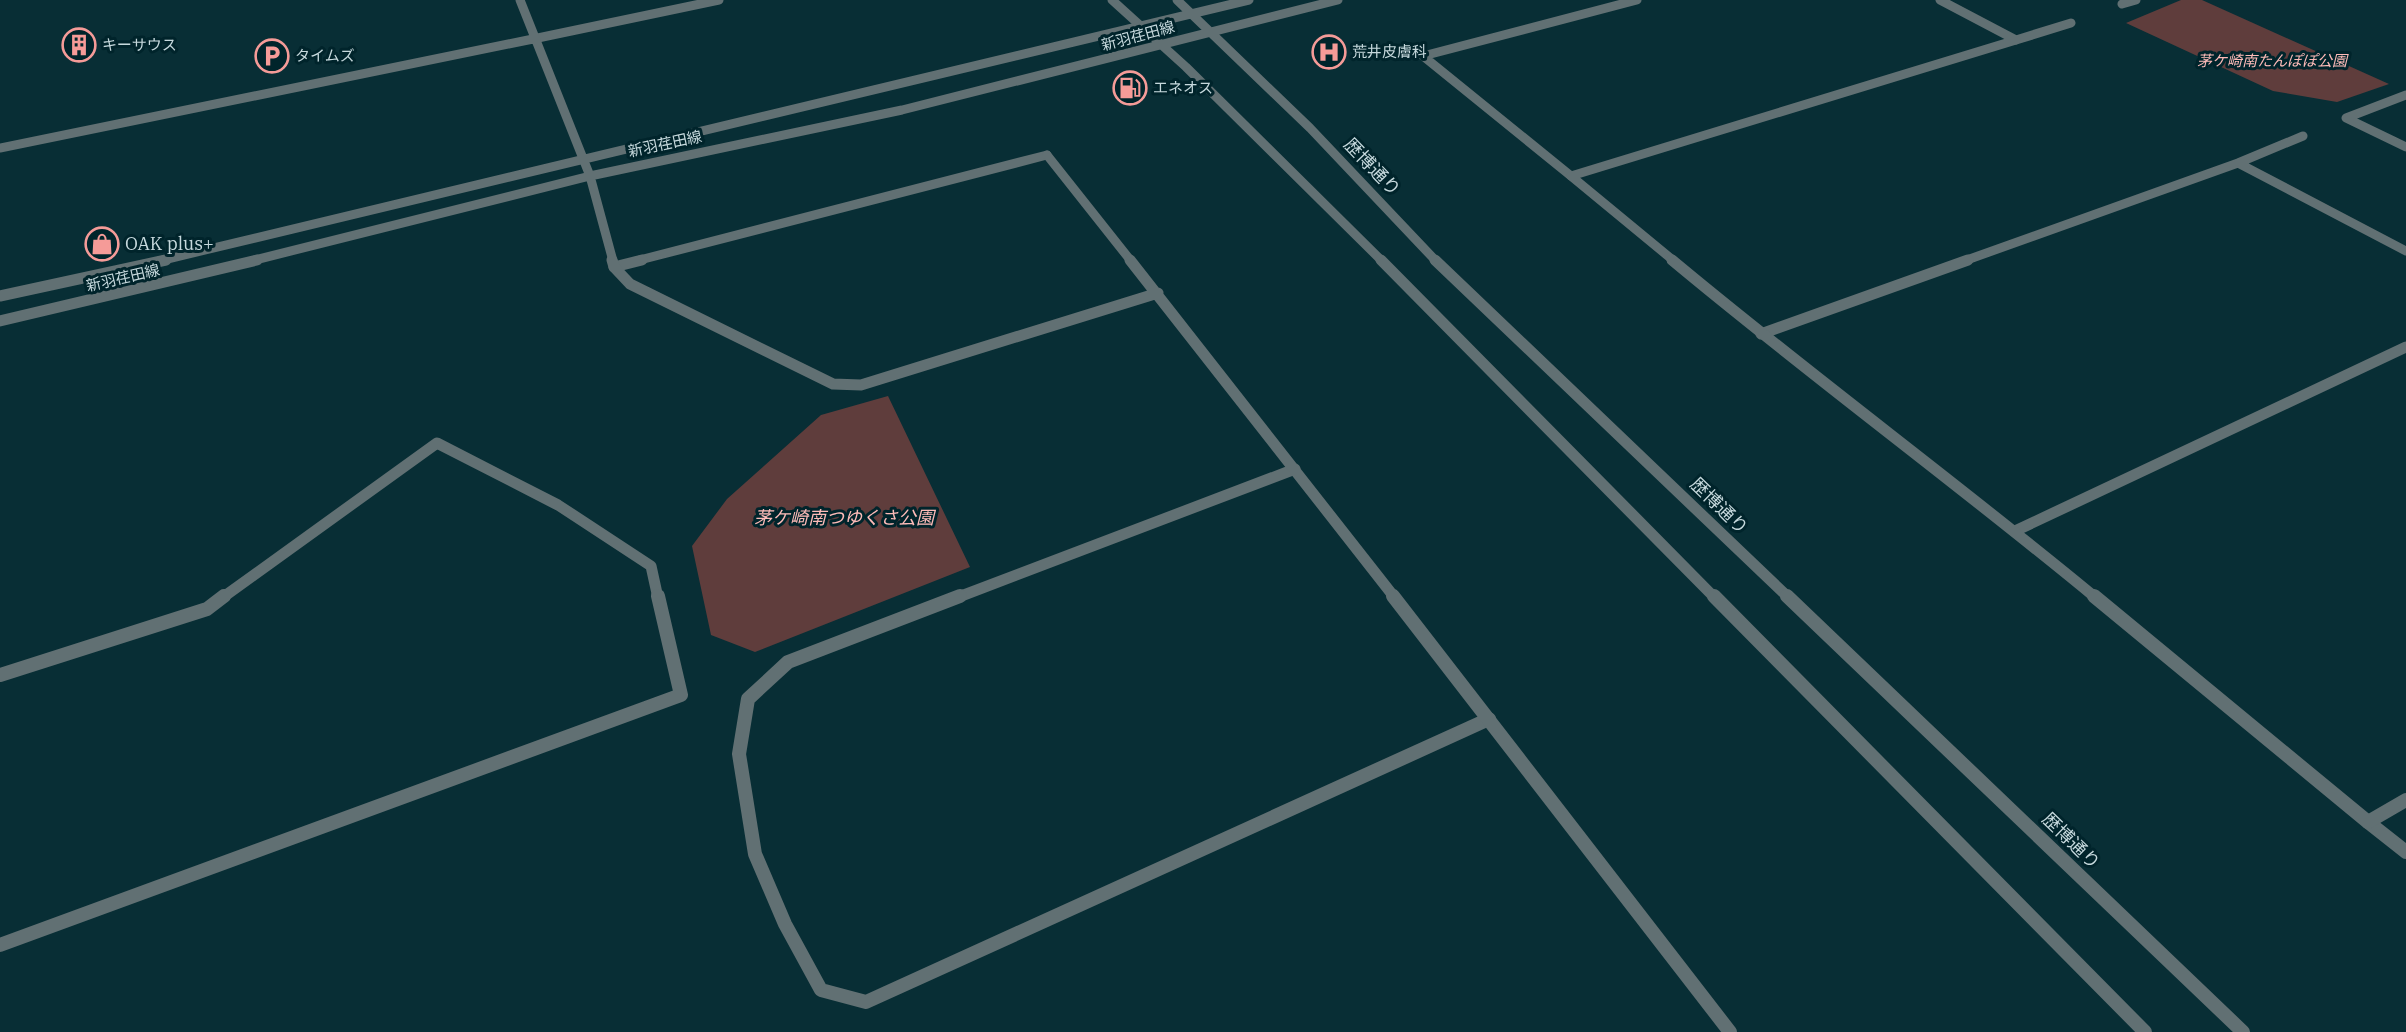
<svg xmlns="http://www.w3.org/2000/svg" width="2406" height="1032" font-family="'IBM Plex Serif','Noto Sans JP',serif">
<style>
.green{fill:#5f3d3c}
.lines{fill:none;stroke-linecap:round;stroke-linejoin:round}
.minor-far2{stroke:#617073;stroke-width:9}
.minor-far1{stroke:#617073;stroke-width:11}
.minor{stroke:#617073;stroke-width:14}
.tertiary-far2{stroke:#617073;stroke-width:9}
.tertiary-far1{stroke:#617073;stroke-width:11}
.tertiary{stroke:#617073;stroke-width:14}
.labels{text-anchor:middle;stroke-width:6;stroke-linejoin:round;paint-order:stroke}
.far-street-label{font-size:15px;fill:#c6d9dd;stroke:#00242b}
.far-poi-label{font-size:15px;fill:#c6d9dd;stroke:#00242b;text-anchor:start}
.far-park-label{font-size:15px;font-style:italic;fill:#fdbbb8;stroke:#00242b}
.street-label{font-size:18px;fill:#c6d9dd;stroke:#00242b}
.poi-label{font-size:18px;fill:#c6d9dd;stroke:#00242b;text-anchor:start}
.park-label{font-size:18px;font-style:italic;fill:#fdbbb8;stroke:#00242b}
</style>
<rect width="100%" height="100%" fill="#082e35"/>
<path class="green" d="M 2181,0 L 2202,0 L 2389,84 L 2337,102 L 2273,91 L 2126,23 Z
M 888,396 L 970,567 L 755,652 L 711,635 L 692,546 L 727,499 L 821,415 Z"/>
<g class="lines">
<path class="minor-far2" d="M 2122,4 L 2136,0
M 533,39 L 719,0
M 2016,40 L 2071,23
M 2406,95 L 2346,118 L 2406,147
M 2238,163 L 2406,251
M 1571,176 L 1423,56 L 1637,0
M 636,261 L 1047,155
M 1964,261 L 2238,163 L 2303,136"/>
<path class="minor-far1" d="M 614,267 L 642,260
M 1761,334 L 1968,260
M 2015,531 L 2406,347
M 222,598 L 437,443 L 558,505 L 651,566 L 658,598
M 956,598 L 1295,469"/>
<path class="minor" d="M 960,596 L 788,662 L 748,699 L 739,754 L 755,854 L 785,924 L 821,990 L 866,1002 L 1489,719
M 0,675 L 207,609 L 224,596
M 2368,822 L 2406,852
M 0,945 L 681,695 L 658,596"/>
<path class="tertiary-far2" d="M 520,0 L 590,176 L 613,261
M 1112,0 L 1186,67 L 1382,261
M 1177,0 L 1310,128 L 1436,261
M 0,148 L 533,39
M 1047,155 L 1131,261
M 159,261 L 1249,0
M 251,261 L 590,176 L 902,110 L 1338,0
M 1674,261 L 1571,176 L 2016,40 L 1940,0"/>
<path class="tertiary-far1" d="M 612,260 L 614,267 L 630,284 L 833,384 L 861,385 L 1158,293
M 1130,260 L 1395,598
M 1381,260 L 1715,598
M 1435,260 L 1789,598
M 1672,260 C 1811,376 1957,483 2096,598
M 0,296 L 166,260
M 0,321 L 257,260"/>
<path class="tertiary" d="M 1393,596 L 1730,1032
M 1714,596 L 2145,1032
M 1787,596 L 2243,1032
M 2094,596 L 2368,822 L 2406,800"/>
</g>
<defs>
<g id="building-ring" transform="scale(1.725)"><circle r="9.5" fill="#00242b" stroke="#f59b98" stroke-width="1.5"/><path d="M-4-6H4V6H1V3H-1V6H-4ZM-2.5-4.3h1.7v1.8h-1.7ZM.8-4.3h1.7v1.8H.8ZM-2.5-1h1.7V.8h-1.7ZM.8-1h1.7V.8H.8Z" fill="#f59b98"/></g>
<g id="hospital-ring" transform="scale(1.725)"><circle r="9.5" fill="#00242b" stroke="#f59b98" stroke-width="1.5"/><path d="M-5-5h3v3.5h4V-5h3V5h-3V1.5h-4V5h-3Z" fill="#f59b98"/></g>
<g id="parking-ring" transform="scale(1.725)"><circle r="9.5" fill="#00242b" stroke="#f59b98" stroke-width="1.5"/><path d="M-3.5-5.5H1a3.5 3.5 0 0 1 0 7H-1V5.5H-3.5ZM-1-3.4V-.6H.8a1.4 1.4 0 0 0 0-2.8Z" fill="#f59b98"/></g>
<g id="fuel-ring" transform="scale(1.725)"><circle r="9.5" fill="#00242b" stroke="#f59b98" stroke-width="1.5"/><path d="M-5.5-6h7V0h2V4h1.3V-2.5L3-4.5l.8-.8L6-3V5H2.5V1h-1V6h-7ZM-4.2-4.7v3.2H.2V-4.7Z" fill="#f59b98"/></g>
<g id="shop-ring" transform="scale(1.725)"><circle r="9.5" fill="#00242b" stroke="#f59b98" stroke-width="1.5"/><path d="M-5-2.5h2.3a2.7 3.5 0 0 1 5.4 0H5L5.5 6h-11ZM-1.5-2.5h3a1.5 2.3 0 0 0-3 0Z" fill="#f59b98"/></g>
</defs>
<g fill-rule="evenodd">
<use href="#building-ring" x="79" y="45"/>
<use href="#hospital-ring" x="1329" y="52"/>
<use href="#parking-ring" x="272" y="56"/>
<use href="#fuel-ring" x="1130" y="88"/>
<use href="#shop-ring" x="102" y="244"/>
</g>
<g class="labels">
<g class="far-street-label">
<text transform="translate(1138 36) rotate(-15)" y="5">新羽荏田線</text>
<text transform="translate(665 144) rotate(-12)" y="5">新羽荏田線</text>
<text transform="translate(123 278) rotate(-13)" y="5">新羽荏田線</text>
</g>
<g class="far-poi-label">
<text x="102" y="50">キーサウス</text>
<text x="1352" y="57">荒井皮膚科</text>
<text x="295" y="61">タイムズ</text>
<text x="1153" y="93">エネオス</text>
</g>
<g class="far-park-label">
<text x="2272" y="66">茅ケ崎南たんぽぽ公園</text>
</g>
<g class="street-label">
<text transform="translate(1372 167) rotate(46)" y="6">歴博通り</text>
<text transform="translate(1719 506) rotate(44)" y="6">歴博通り</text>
<text transform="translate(2071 841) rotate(44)" y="6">歴博通り</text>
</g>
<g class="poi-label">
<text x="125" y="250">OAK plus+</text>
</g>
<g class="park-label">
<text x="844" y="524">茅ケ崎南つゆくさ公園</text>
</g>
</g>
</svg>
